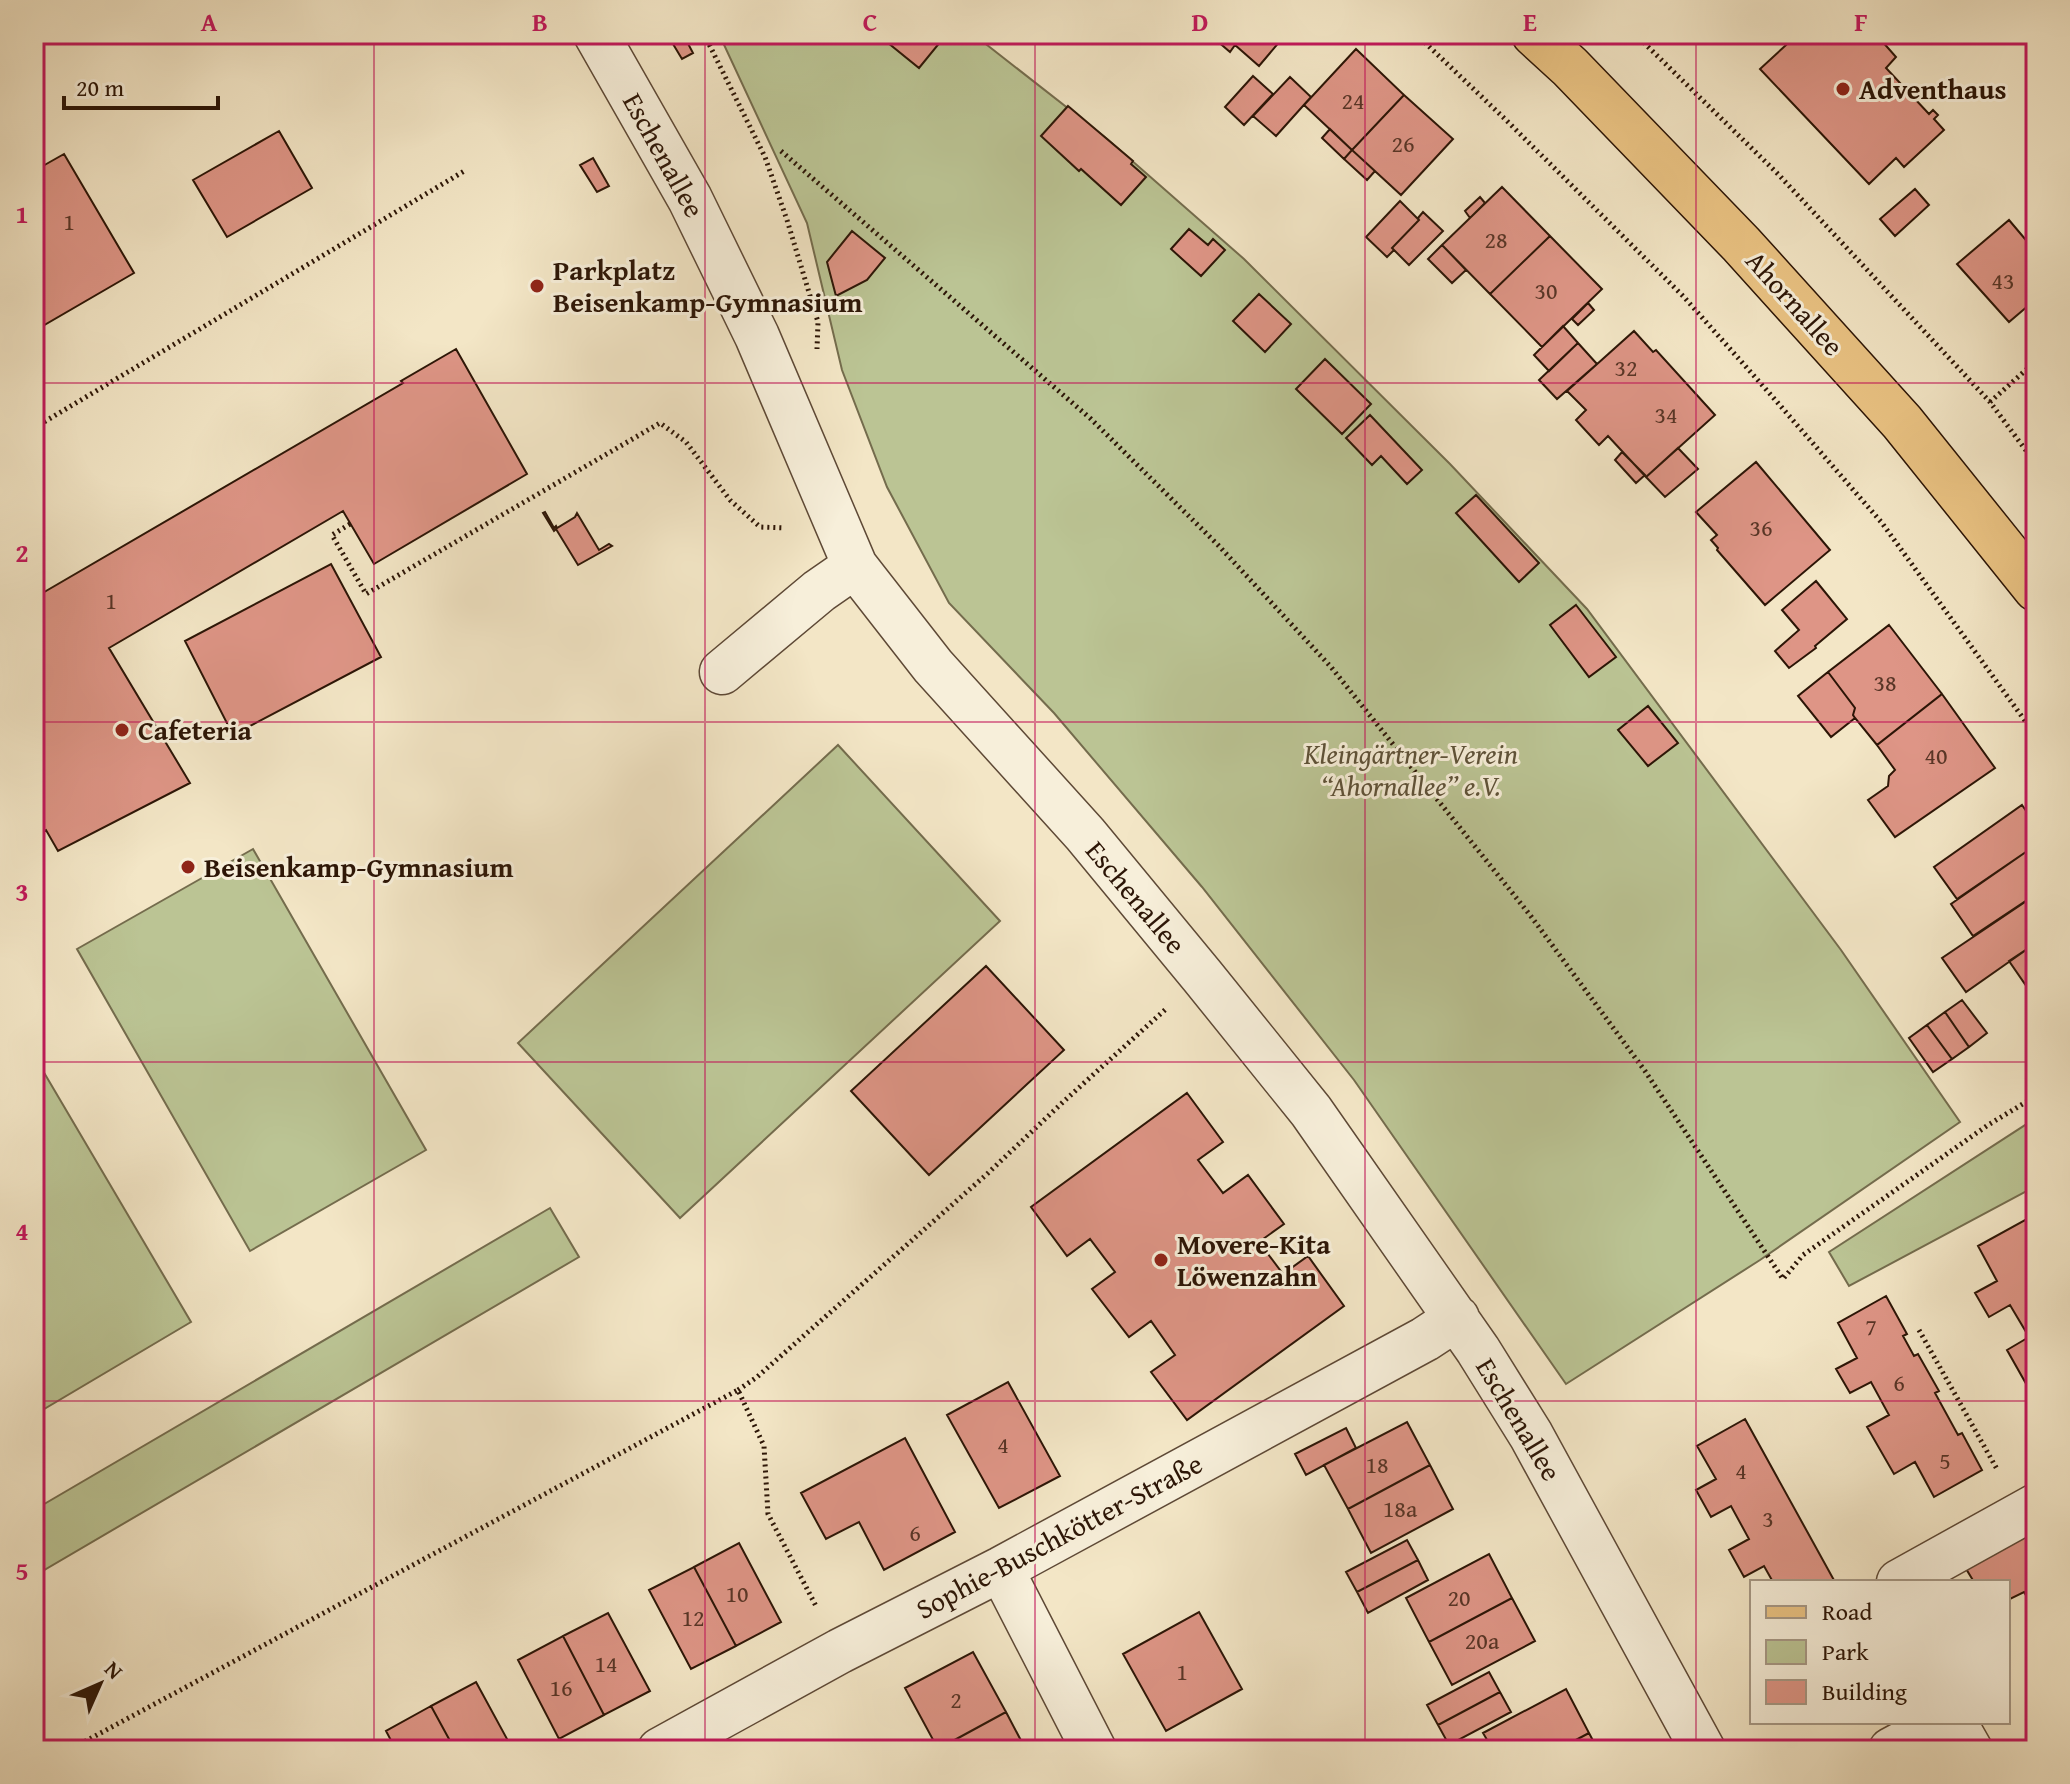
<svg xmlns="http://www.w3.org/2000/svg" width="2070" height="1784" font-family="'Gentium Book Plus',serif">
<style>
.green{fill:#bbc494;stroke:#746c4d;stroke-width:2}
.building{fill:#de9586;stroke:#2c1506;stroke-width:2}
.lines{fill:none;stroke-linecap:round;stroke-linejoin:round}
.minor-casing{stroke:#5e4936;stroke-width:47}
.major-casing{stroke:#2c1506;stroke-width:47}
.path{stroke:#2c1506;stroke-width:5;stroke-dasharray:2 4;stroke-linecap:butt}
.minor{stroke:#f7efda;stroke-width:44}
.major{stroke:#eac383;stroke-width:44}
.grid{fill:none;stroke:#c2185b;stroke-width:2;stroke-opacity:0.55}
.poi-dot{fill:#8f2418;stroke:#f7efda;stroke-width:3}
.labels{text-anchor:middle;stroke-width:6;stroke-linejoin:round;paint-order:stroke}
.number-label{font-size:24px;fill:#583526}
.poi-label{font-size:28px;font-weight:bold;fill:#2c1506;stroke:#f7efda;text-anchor:start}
.street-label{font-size:28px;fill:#2c1506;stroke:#f7efda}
.park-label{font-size:28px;font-style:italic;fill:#5e5238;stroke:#f7efda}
.neatline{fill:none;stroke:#c2185b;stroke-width:3}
.grid-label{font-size:26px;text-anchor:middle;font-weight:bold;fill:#c2185b}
</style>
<rect width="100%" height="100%" fill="#f3e6c6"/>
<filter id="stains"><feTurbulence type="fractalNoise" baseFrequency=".0025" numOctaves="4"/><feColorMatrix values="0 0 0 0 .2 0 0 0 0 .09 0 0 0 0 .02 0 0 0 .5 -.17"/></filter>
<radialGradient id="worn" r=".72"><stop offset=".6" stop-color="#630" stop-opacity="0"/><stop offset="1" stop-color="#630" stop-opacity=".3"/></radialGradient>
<path class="green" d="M 719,34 L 973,34 L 1106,138 L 1244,259 L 1450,464 L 1587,609 L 1841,950 L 1960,1122 L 1760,1260 L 1566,1384 L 1354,1080 L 1202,887 L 1054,713 L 949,603 L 887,487 L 842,370 L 807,223 Z
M 838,745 L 1000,921 L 680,1218 L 518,1043 Z
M 253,849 L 426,1150 L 250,1251 L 77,949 Z
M 36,1059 L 191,1322 L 34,1415 L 34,1061 Z
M 2036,1118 L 2036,1186 L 1849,1286 L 1829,1252 Z
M 550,1208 L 579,1257 L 34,1576 L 34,1510 Z"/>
<path class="building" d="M 667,34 L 683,34 L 693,53 L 682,59 Z
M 877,34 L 946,34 L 946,35 L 919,68 Z
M 1209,34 L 1286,34 L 1259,66 L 1235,45 L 1230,52 Z
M 1798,34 L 1884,34 L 1881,40 L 1896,57 L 1886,68 L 1929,114 L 1933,110 L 1938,115 L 1934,119 L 1944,130 L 1904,167 L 1896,158 L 1869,184 L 1760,69 Z
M 1356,49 L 1404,95 L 1352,150 L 1304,105 Z
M 1253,76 L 1273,94 L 1244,125 L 1225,107 Z
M 1290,77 L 1311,97 L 1276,136 L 1253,116 Z
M 1404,95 L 1453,139 L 1401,195 L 1352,150 Z
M 1068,106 L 1133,161 L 1131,164 L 1146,177 L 1121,205 L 1081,169 L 1079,171 L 1041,136 Z
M 1330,129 L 1352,150 L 1344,159 L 1322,138 Z
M 279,131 L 312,188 L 227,237 L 193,180 Z
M 1352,150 L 1375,171 L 1367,180 L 1344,159 Z
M 64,154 L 134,273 L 34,331 L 34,171 Z
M 593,158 L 609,186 L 597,192 L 580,165 Z
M 1502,187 L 1550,236 L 1490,294 L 1442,245 Z
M 1915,189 L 1929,205 L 1895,236 L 1880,219 Z
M 1480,197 L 1485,203 L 1470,218 L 1465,211 Z
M 1400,201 L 1419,220 L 1392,248 L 1394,250 L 1387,257 L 1366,237 Z
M 1423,212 L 1443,231 L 1409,265 L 1392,248 L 1419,220 L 1418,218 Z
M 2009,220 L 2036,252 L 2036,299 L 2009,322 L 1957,264 Z
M 1189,229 L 1208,245 L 1213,239 L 1225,250 L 1201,276 L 1171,249 Z
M 852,231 L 885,258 L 867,280 L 836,296 L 827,262 Z
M 1550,236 L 1602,289 L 1542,347 L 1490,294 Z
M 1442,245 L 1466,270 L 1452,283 L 1428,259 Z
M 1259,294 L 1291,324 L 1265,352 L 1233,321 Z
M 1588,303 L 1594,310 L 1578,325 L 1572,319 Z
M 1563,326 L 1578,343 L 1549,371 L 1534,355 Z
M 1634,331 L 1653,352 L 1656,350 L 1715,415 L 1646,477 L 1608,436 L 1599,445 L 1576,420 L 1586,410 L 1567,391 Z
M 1578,343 L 1597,364 L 1557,399 L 1539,380 Z
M 456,349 L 527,474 L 374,564 L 343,511 L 109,648 L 190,783 L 58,851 L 46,830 L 34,837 L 34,598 L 403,383 L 401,381 Z
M 1325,359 L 1371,404 L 1342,434 L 1296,389 Z
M 1370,415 L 1422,470 L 1407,484 L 1381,456 L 1372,465 L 1346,438 Z
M 1678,448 L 1698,469 L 1665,497 L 1646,477 Z
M 1622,452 L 1645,475 L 1636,483 L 1615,460 Z
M 1756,462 L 1830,550 L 1765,605 L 1717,550 L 1718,548 L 1711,540 L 1717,535 L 1696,512 Z
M 1476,495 L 1539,563 L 1519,582 L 1456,513 Z
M 545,512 L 554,528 L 556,526 L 557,528 L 575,517 L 577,513 L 599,550 L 609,544 L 612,546 L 578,565 L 556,529 L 554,531 L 543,513 Z
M 331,564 L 381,657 L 233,735 L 185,641 Z
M 1816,581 L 1847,619 L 1815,646 L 1816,648 L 1789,668 L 1775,651 L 1799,630 L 1782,610 Z
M 1576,605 L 1616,657 L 1589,677 L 1550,625 Z
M 1889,625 L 1942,694 L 1877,745 L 1855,718 L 1853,715 L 1855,708 L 1828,672 Z
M 1828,672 L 1855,708 L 1853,715 L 1855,718 L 1831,737 L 1798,696 Z
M 1942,694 L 1995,768 L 1895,837 L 1868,800 L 1888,786 L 1889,776 L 1895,770 L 1877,745 Z
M 1648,706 L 1678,743 L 1648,766 L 1618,730 Z
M 2022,805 L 2036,825 L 2036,845 L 1957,899 L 1934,867 Z
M 2036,845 L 2036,894 L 1973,936 L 1951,904 Z
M 2031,898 L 2036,905 L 2036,943 L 1966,992 L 1942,958 Z
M 2036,943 L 2036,981 L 2027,987 L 2009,961 Z
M 986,966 L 1064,1050 L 929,1175 L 851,1091 Z
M 1962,1000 L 1987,1033 L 1969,1047 L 1945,1012 Z
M 1945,1012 L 1969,1047 L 1952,1059 L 1927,1025 Z
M 1927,1025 L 1952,1059 L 1933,1072 L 1909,1038 Z
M 1187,1093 L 1223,1142 L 1198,1160 L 1223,1193 L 1248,1175 L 1284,1224 L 1259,1242 L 1283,1274 L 1308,1256 L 1344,1306 L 1187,1420 L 1151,1372 L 1175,1355 L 1151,1321 L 1129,1337 L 1092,1289 L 1115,1272 L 1090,1239 L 1067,1256 L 1031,1207 Z
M 2025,1220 L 2036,1238 L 2036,1395 L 2033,1396 L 2007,1350 L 2029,1337 L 2010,1305 L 1989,1317 L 1975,1293 L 1997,1281 L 1978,1246 Z
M 1886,1296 L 1907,1334 L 1903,1336 L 1914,1356 L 1918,1354 L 1939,1391 L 1935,1393 L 1958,1435 L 1962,1433 L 1982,1470 L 1934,1497 L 1915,1462 L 1894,1474 L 1867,1427 L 1889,1415 L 1871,1382 L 1850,1393 L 1836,1369 L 1857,1358 L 1838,1323 Z
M 1008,1382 L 1060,1476 L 999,1508 L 947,1415 Z
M 1745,1419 L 1835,1582 L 1773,1582 L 1764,1566 L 1744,1577 L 1729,1550 L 1749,1539 L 1731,1506 L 1711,1517 L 1696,1490 L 1716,1479 L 1697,1446 Z
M 1407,1422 L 1430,1465 L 1348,1509 L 1324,1465 Z
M 1346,1428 L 1356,1448 L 1306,1475 L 1295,1454 Z
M 905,1438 L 955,1532 L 884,1570 L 859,1522 L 826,1539 L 801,1493 Z
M 1430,1465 L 1453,1509 L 1371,1553 L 1348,1509 Z
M 2036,1525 L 2036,1611 L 2035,1611 L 2024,1592 L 2008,1600 L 2008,1582 L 1974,1582 L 1965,1567 Z
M 1407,1540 L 1418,1560 L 1357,1592 L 1346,1572 Z
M 739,1543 L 781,1622 L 736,1646 L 694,1567 Z
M 1489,1554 L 1512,1598 L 1429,1642 L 1406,1598 Z
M 1418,1560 L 1428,1580 L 1368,1613 L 1357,1592 Z
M 694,1567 L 736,1646 L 691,1669 L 649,1590 Z
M 1512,1598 L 1535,1641 L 1452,1685 L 1429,1642 Z
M 1199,1612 L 1242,1689 L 1166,1731 L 1123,1654 Z
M 608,1613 L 650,1691 L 604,1715 L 563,1636 Z
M 563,1636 L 604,1715 L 559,1739 L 518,1660 Z
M 973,1652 L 1006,1712 L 938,1749 L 905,1688 Z
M 1489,1672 L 1500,1692 L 1438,1725 L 1427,1705 Z
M 476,1682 L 513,1750 L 455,1750 L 431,1706 Z
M 1566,1689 L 1589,1733 L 1557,1750 L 1493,1750 L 1483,1733 Z
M 1500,1692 L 1511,1712 L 1449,1745 L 1438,1725 Z
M 431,1706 L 455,1750 L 396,1750 L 386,1731 Z
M 1006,1712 L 1026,1750 L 939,1750 L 938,1749 Z
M 1589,1733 L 1598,1750 L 1557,1750 Z"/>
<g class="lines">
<g class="minor-casing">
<path id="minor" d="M 596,34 L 690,199 L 757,336 L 855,566 L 933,666 L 1085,834 L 1203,977 L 1311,1111 L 1478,1350 L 1531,1435 L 1703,1750
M 722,672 L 819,591 L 855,566
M 1001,1569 L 1094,1750
M 1899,1582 L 2036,1506
M 1954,1722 L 1970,1750
M 660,1750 L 840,1651 L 1001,1569 L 1425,1339 L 1457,1318
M 1891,1750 L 1943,1722"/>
</g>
<g class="major-casing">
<path id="major" d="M 1534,34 L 1570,67 L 1741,244 L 1902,422 L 2036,589"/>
</g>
<path class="path" d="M 704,34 L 765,157 L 787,220 L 818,322 L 817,349
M 1416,34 L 1506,120 L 1683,296 L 1771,395 L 1882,523 L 2036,736
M 1635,34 L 1778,174 L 1990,402 L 2036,464
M 781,151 L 1091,419 L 1218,545 L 1331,667 L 1530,915 L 1645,1071 L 1783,1279 L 1803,1255 L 1988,1125 L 2036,1096
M 1990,402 L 2036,361
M 34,428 L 466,170
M 350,524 L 332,535 L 366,594 L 660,423 L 686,442 L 730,500 L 760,527 L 785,528
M 1919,1330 L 1998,1471
M 738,1390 L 757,1377 L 987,1174 L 1063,1102 L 1167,1008
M 69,1750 L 738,1390 L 764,1446 L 768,1514 L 817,1608"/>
<use href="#minor" class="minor"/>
<use href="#major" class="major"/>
</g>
<path class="grid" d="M 374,34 L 374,1750M 705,34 L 705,1750M 1035,34 L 1035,1750M 1365,34 L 1365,1750M 1696,34 L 1696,1750M 34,383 L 2036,383M 34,722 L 2036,722M 34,1062 L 2036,1062M 34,1401 L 2036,1401"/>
<g class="poi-dot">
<circle cx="1843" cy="89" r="8"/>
<circle cx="537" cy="286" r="8"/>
<circle cx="122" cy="730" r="8"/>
<circle cx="188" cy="867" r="8"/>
<circle cx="1161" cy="1260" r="8"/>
</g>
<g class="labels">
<g class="number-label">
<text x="1353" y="109">24</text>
<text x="1403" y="152">26</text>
<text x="69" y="230">1</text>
<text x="1496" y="248">28</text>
<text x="2003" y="289">43</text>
<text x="1546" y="299">30</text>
<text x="1626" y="376">32</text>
<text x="1666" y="423">34</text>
<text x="1761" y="536">36</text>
<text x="111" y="609">1</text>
<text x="1885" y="691">38</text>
<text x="1936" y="764">40</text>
<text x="1871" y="1335">7</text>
<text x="1899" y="1391">6</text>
<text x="1003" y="1453">4</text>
<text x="1945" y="1469">5</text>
<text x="1377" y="1473">18</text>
<text x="1741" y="1479">4</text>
<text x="1400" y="1517">18a</text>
<text x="1768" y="1527">3</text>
<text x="915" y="1541">6</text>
<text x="737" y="1602">10</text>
<text x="1459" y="1606">20</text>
<text x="693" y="1626">12</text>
<text x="1482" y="1649">20a</text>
<text x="606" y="1672">14</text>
<text x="1182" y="1680">1</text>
<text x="561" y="1696">16</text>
<text x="956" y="1708">2</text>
</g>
<g class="poi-label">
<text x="1859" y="99">Adventhaus</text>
<text x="553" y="280">Parkplatz<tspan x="553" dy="32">Beisenkamp-Gymnasium</tspan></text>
<text x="138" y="740">Cafeteria</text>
<text x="204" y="877">Beisenkamp-Gymnasium</text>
<text x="1177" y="1254">Movere-Kita<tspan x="1177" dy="32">Löwenzahn</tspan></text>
</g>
<g class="street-label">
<text transform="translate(664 155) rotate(61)" y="10">Eschenallee</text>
<text transform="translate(1795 303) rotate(48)" y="10">Ahornallee</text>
<text transform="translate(1136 897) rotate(50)" y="10">Eschenallee</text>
<text transform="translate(1519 1419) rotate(59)" y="10">Eschenallee</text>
<text transform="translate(1059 1536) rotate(-28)" y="10">Sophie-Buschkötter-Straße</text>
</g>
<g class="park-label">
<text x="1411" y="764">Kleingärtner-Verein<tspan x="1411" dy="32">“Ahornallee” e.V.</tspan></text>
</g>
</g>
<rect width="2070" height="1784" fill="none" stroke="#f3e6c6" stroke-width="88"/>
<rect x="1750" y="1580" width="260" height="144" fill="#f7efda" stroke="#a69885" stroke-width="2"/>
<rect x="1766" y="1606" width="40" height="12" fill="#eac383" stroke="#a69885" stroke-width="2"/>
<text x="1822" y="1620" font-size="24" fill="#2c1506">Road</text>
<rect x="1766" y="1640" width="40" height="24" fill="#bbc494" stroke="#a69885" stroke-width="2"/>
<text x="1822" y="1660" font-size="24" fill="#2c1506">Park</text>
<rect x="1766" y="1680" width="40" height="24" fill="#de9586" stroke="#a69885" stroke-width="2"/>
<text x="1822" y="1700" font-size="24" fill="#2c1506">Building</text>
<g transform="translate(100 1684) rotate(45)" stroke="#f7efda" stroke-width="6" paint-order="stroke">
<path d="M0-6L14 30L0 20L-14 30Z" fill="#2c1506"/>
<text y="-12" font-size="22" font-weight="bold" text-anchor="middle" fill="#2c1506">N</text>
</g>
<path d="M64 96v12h154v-12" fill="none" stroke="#2c1506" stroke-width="4"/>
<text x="76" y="96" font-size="24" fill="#2c1506" stroke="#f7efda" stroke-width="6" paint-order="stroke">20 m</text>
<rect x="44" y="44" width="1982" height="1696" class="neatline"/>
<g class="grid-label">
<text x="209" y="31">A</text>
<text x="540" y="31">B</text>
<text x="870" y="31">C</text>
<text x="1200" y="31">D</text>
<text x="1530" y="31">E</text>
<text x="1861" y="31">F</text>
<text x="22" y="223">1</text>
<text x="22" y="562">2</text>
<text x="22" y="901">3</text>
<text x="22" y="1240">4</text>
<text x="22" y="1580">5</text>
</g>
<rect width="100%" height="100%" filter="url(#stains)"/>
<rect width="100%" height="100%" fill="url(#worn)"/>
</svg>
